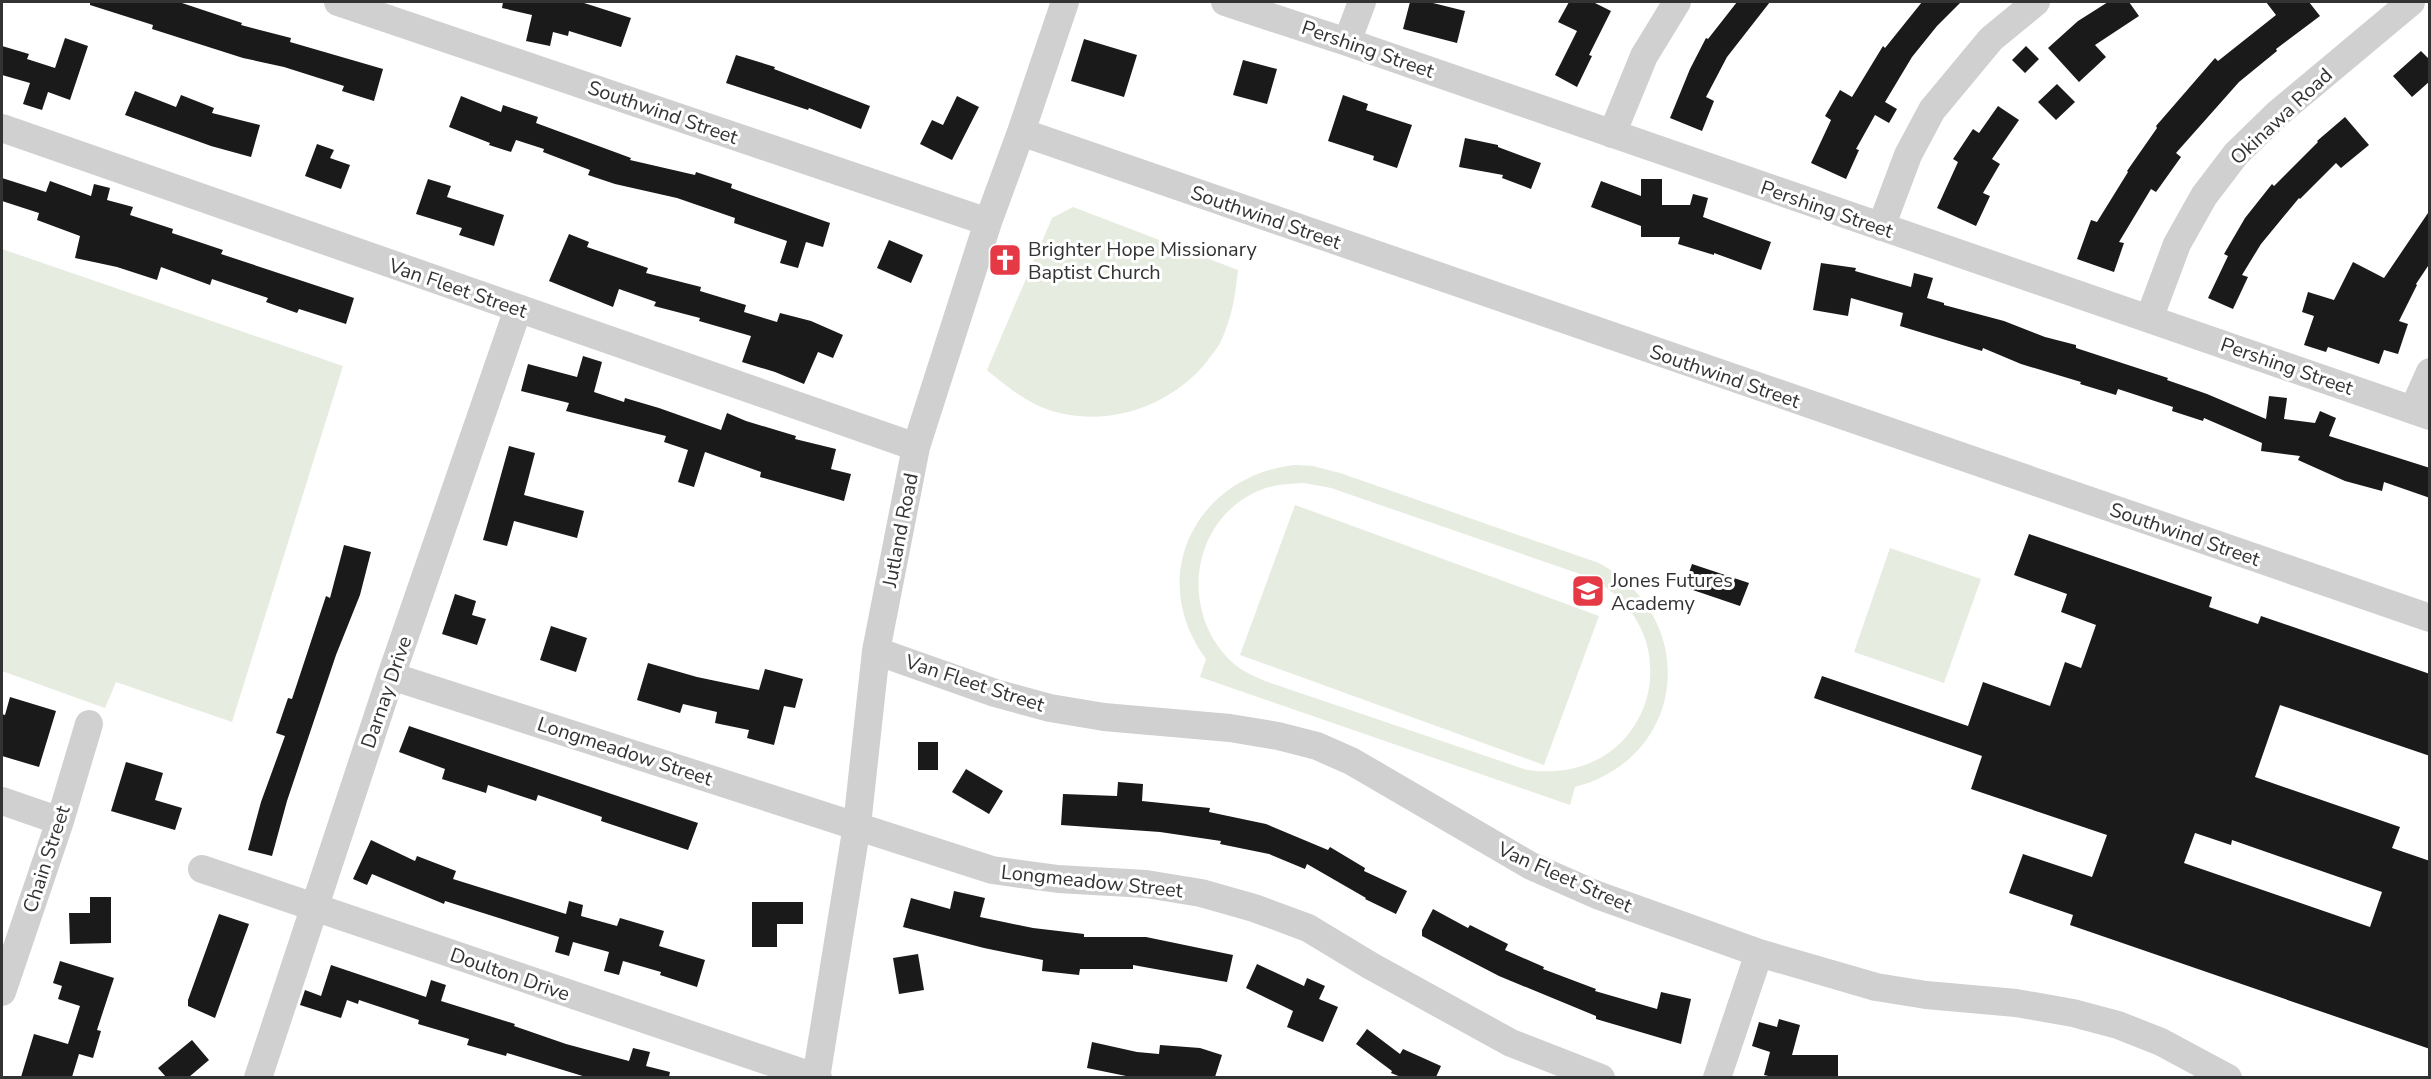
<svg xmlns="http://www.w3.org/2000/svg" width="2431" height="1079" font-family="'Nunito Sans',sans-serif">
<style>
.green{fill:#e6ecdf;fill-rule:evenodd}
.building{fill:#1a1a1a;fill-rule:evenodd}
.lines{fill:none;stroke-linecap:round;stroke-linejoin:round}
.minor{stroke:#d0d0d0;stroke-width:28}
.labels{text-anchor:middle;stroke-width:6;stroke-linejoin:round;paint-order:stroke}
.street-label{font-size:20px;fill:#333;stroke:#fff}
.poi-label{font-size:20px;fill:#333;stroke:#fff;text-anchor:start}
</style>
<rect width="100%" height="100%" fill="#fff"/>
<path class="green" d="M 1073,207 L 1238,270 C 1235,297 1232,317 1221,341 C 1218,348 1212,354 1208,360 C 1172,406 1109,428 1052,411 C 1027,403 1007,387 987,370 L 1052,218 Z
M 2,249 L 343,366 L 232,722 L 116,682 L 105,708 L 2,671 Z
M 1295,465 L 1313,466 L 1340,473 L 1599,563 C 1700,618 1688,757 1575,787 L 1570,805 L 1200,677 L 1206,659 C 1145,577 1196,476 1295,465 ZM 1304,483 L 1331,488 L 1583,575 C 1698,624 1657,788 1527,770 L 1265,681 C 1254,676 1242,671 1233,663 C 1177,612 1191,516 1263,489 C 1276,484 1290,484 1304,483 Z
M 1295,505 L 1599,616 L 1544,765 L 1240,655 Z
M 1890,548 L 1981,579 L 1944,683 L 1854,652 Z"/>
<path class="building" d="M 90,2 L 179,2 L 242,23 L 241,25 L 291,38 L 290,42 L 383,69 L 374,101 L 342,91 L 344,86 L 284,67 L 243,58 L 152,29 L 153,25 L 90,5 Z
M 503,2 L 581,2 L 631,18 L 621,47 L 569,31 L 568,36 L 553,32 L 550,46 L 526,41 L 532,15 L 502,8 Z
M 1410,2 L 1429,2 L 1465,11 L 1457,43 L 1403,29 Z
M 1569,2 L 1593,2 L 1611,11 L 1589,55 L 1592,56 L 1577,87 L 1555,75 L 1577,31 L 1558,22 Z
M 1737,2 L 1770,2 L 1727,57 L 1706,97 L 1714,101 L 1702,131 L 1670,118 L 1690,69 L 1706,38 L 1708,39 Z
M 1922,2 L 1961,2 L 1937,26 L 1912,57 L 1885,102 L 1897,109 L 1889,123 L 1875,115 L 1856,149 L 1859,150 L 1846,179 L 1811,163 L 1831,120 L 1825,116 L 1840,90 L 1852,97 L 1883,46 L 1885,48 Z
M 2108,2 L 2129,2 L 2139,16 L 2095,45 L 2106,57 L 2079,82 L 2048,48 L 2078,21 Z
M 2266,2 L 2309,2 L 2320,16 L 2276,49 L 2277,51 L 2239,82 L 2176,153 L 2181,157 L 2156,192 L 2151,189 L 2119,242 L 2124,243 L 2114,272 L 2077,259 L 2091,220 L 2097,222 L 2128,172 L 2127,171 L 2157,128 L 2156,126 L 2215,58 L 2218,61 L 2276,15 Z
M 65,38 L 88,46 L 70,100 L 48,92 L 42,110 L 23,104 L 30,83 L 2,75 L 2,46 L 29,54 L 27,59 L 55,68 Z
M 1084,39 L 1137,55 L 1124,97 L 1071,81 Z
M 2026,46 L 2039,59 L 2025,73 L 2012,60 Z
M 2421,51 L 2430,60 L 2430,81 L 2412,97 L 2393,76 Z
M 736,55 L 775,67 L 774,69 L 870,106 L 861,129 L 809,108 L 808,110 L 726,83 Z
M 1243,60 L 1277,69 L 1267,104 L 1233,95 Z
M 2057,84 L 2075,102 L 2056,120 L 2038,102 Z
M 135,91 L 176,107 L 181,95 L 214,108 L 212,113 L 260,125 L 251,157 L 211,146 L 125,115 Z
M 1343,95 L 1368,104 L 1366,110 L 1412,125 L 1397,168 L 1373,160 L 1374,156 L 1328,141 Z
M 461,96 L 501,112 L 503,105 L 538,117 L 536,123 L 631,158 L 630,160 L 695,175 L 696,172 L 732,184 L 731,188 L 830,223 L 823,247 L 806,242 L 798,268 L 780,263 L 787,241 L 734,223 L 735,218 L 677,198 L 615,184 L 588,175 L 590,170 L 543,152 L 544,149 L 516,140 L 511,152 L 489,145 L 490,143 L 449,127 Z
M 957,96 L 979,107 L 952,160 L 920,144 L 932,120 L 943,125 Z
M 1998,106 L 2019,120 L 1992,159 L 2000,164 L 1983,193 L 1990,196 L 1976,226 L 1937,208 L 1958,162 L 1953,159 L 1973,129 L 1979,133 Z
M 2345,117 L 2369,145 L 2341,168 L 2336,163 L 2300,199 L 2299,198 L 2261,244 L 2242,275 L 2248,277 L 2233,309 L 2208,298 L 2228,256 L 2224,254 L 2245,218 L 2272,184 L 2274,186 L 2318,142 L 2317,141 Z
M 1465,138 L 1498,145 L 1498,147 L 1541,163 L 1531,189 L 1502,178 L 1503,175 L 1459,167 Z
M 317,144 L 334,150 L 330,158 L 350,165 L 341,189 L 305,176 Z
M 2,178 L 46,192 L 50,181 L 91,196 L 94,184 L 110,188 L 107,200 L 133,207 L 130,215 L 173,229 L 172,233 L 223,250 L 221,254 L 354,298 L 346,324 L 299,309 L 297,313 L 266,302 L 268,298 L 212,279 L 210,285 L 161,267 L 157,280 L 117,267 L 75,258 L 80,236 L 37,220 L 39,213 L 2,201 Z
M 428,179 L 451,186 L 447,197 L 504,215 L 494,246 L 459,235 L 462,228 L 416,214 Z
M 1641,179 L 1662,179 L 1662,205 L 1690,205 L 1693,194 L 1708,198 L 1703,217 L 1771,242 L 1761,270 L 1714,253 L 1714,255 L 1678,244 L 1680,237 L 1641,237 L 1641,226 L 1591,207 L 1601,181 L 1641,196 Z
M 2430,210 L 2430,263 L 2416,284 L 2417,285 L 2399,321 L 2408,324 L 2398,354 L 2384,350 L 2379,364 L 2328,347 L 2326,352 L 2304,345 L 2314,316 L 2302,312 L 2308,292 L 2334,300 L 2353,262 L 2384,278 Z
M 569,234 L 589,242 L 587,247 L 648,268 L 646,273 L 701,287 L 700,291 L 746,305 L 744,312 L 777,322 L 780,313 L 811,321 L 843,335 L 833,358 L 818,352 L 804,384 L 775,372 L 742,362 L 751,336 L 699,321 L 700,318 L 654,306 L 656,302 L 619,289 L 613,307 L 549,281 Z
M 889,240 L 923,255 L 911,283 L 877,268 Z
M 1821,263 L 1856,268 L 1855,271 L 1911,287 L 1914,273 L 1933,278 L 1927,298 L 1944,303 L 1944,305 L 2004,321 L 2045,337 L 2076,345 L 2076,348 L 2168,378 L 2167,380 L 2207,394 L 2266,419 L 2269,396 L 2287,398 L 2284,419 L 2315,423 L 2320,411 L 2336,418 L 2329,436 L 2430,468 L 2430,498 L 2384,482 L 2382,491 L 2345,481 L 2298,460 L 2300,456 L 2261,451 L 2262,443 L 2204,418 L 2203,421 L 2172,411 L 2173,407 L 2118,389 L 2116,395 L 2080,384 L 2081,382 L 2021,364 L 1983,348 L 1982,351 L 1900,326 L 1903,313 L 1851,298 L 1848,316 L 1813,310 Z
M 583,356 L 602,362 L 594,392 L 624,402 L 625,398 L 659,408 L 721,430 L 727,413 L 746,421 L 796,436 L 795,439 L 836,449 L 831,469 L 851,474 L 844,501 L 760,477 L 761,472 L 705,452 L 694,487 L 678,482 L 688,450 L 664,442 L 666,436 L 566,411 L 569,403 L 521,391 L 528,364 L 577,377 Z
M 509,446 L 535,453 L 524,495 L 584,511 L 577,538 L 514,521 L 507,546 L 483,540 Z
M 2029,534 L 2212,597 L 2209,607 L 2258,624 L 2261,616 L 2430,674 L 2430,756 L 2280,705 L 2255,777 L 2400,827 L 2392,848 L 2430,861 L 2430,1049 L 2070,925 L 2073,915 L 2009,893 L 2023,854 L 2092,877 L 2107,835 L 1971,789 L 1982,756 L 1814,698 L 1822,676 L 1968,726 L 1983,682 L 2050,706 L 2065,662 L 2081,668 L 2096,625 L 2061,612 L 2067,594 L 2014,575 ZM 2195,833 L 2231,845 L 2232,840 L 2382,892 L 2370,927 L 2184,863 Z
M 344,545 L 371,552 L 360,595 L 336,655 L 287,801 L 272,856 L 248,850 L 261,802 L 285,736 L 276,733 L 288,698 L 292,699 L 326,596 L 330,598 Z
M 1692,564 L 1749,583 L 1740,606 L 1684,587 Z
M 455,594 L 476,601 L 472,615 L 486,619 L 477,645 L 442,634 Z
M 551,626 L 587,638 L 576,672 L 540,660 Z
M 648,663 L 697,677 L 759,690 L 765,669 L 803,679 L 795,708 L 784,706 L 774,745 L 747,738 L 749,730 L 715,723 L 717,712 L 683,704 L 680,713 L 637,700 Z
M 10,697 L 56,711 L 39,767 L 2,756 L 2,714 L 5,715 Z
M 409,726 L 698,823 L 688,850 L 601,821 L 602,817 L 538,795 L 536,801 L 488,785 L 486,793 L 442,779 L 445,769 L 399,752 Z
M 918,742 L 938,742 L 938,770 L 918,770 Z
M 126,762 L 163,773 L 155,800 L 182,808 L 175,830 L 111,811 Z
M 966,769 L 1003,791 L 989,814 L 952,792 Z
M 1118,782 L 1143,784 L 1142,801 L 1210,808 L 1209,812 L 1266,824 L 1328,850 L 1330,847 L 1365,868 L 1364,871 L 1407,891 L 1396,914 L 1365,899 L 1366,898 L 1307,864 L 1305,869 L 1269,854 L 1220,844 L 1221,841 L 1160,832 L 1061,825 L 1063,794 L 1117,796 Z
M 371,840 L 415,861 L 417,856 L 456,871 L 453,879 L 566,914 L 569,901 L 583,905 L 581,916 L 617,926 L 620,918 L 664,931 L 659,946 L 705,960 L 697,987 L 660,975 L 661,972 L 623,961 L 619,975 L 604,971 L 609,952 L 573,942 L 569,956 L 555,952 L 559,937 L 445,901 L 444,904 L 372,874 L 367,885 L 353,879 Z
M 954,891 L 985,898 L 980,917 L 1033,928 L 1084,934 L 1084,937 L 1146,937 L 1233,955 L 1227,982 L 1133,965 L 1133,969 L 1080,969 L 1079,975 L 1042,971 L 1043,960 L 984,948 L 903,927 L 911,898 L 950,909 Z
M 90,897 L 111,897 L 111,943 L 70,944 L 69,913 L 90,913 Z
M 752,902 L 803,902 L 803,924 L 777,924 L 777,947 L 752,947 Z
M 1433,909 L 1468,928 L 1470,925 L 1508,944 L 1505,950 L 1544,967 L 1543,969 L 1596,989 L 1595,991 L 1657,1009 L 1661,992 L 1691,999 L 1681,1044 L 1596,1019 L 1596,1016 L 1499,976 L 1422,936 L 1422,930 Z
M 219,914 L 249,924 L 215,1018 L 188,1006 L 188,1000 Z
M 918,954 L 924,990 L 899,994 L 893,958 Z
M 60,961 L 114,978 L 97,1030 L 101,1031 L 93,1058 L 79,1054 L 72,1077 L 21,1077 L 34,1034 L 68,1044 L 80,1006 L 58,999 L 62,986 L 53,983 Z
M 1257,964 L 1304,986 L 1307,978 L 1325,986 L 1319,999 L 1338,1007 L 1323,1042 L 1287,1027 L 1293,1011 L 1246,988 Z
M 331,965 L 426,997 L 431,980 L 446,985 L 441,1001 L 515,1024 L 514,1026 L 566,1044 L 629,1061 L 633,1048 L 650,1052 L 646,1066 L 670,1072 L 669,1077 L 586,1077 L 507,1053 L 506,1056 L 467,1045 L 469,1039 L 418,1024 L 419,1020 L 359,1000 L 358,1004 L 347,1000 L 341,1018 L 300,1005 L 305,990 L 321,996 Z
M 1779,1019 L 1800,1025 L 1792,1055 L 1838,1055 L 1838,1077 L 1773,1077 L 1764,1075 L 1770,1052 L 1752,1046 L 1759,1022 L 1777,1027 Z
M 1367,1029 L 1400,1054 L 1403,1049 L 1441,1066 L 1436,1077 L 1401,1077 L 1391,1073 L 1392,1071 L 1356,1044 Z
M 192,1040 L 209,1060 L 189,1077 L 166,1077 L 158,1068 Z
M 1092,1042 L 1137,1052 L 1159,1054 L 1160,1045 L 1200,1048 L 1222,1055 L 1215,1077 L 1131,1077 L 1087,1068 Z"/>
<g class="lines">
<path class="minor" d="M 338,2 L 988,222
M 1225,2 L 1347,42 L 2430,416
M 1347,42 L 1362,2
M 2,128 L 916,447
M 1021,132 L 2430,618
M 1612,134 L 1644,56 L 1677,2
M 1881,227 L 1908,155 L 1932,110 L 1991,39 L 2036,2
M 2149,319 L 2177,244 L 2204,196 L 2236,154 L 2277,114 L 2411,2
M 2413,410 L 2430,372
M 876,651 L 995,693 L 1050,708 L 1104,717 L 1230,728 L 1278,736 L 1317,746 L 1351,761 L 1531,866 L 1597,895 L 1759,953 L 1876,987 L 1926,995 L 2016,1003 L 2073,1013 L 2118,1025 L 2161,1042 L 2228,1078
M 391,676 L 992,870 L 1058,879 L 1146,884 L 1201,893 L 1254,908 L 1308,928 L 1371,966 L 1511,1043 L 1601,1078
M 2,801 L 60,821
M 202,869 L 818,1078
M 2,992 L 60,821 L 89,724
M 258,1078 L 391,676 L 518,309
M 816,1078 L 857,825 L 876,651 L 916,447 L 988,222 L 1021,132 L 1065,2
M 1717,1078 L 1759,953"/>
</g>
<defs>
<g id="church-square" transform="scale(1.725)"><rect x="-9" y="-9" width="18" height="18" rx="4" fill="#e63946" stroke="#fff"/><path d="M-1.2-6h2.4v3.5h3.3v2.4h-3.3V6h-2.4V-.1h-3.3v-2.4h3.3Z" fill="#fff"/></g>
<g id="school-square" transform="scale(1.725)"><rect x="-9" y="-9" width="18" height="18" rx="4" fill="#e63946" stroke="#fff"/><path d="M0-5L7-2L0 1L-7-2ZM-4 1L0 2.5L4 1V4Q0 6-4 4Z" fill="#fff"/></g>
</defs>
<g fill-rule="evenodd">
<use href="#church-square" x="1005" y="260"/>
<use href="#school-square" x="1588" y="591"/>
</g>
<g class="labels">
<g class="street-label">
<text transform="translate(1368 49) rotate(19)" y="7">Pershing Street</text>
<text transform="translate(663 112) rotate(19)" y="7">Southwind Street</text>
<text transform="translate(2281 116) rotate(-43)" y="7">Okinawa Road</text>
<text transform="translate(1827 209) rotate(19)" y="7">Pershing Street</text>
<text transform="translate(1266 217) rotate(19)" y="7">Southwind Street</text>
<text transform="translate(458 288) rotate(19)" y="7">Van Fleet Street</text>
<text transform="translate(2287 366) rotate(19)" y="7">Pershing Street</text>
<text transform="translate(1725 376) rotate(19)" y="7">Southwind Street</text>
<text transform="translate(900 530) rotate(-79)" y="7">Jutland Road</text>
<text transform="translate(2185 534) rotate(19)" y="7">Southwind Street</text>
<text transform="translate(975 683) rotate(18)" y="7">Van Fleet Street</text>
<text transform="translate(386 692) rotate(-71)" y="7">Darnay Drive</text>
<text transform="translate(625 751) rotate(18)" y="7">Longmeadow Street</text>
<text transform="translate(46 859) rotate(-72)" y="7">Chain Street</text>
<text transform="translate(1565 877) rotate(24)" y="7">Van Fleet Street</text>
<text transform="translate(1092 881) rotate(6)" y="7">Longmeadow Street</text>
<text transform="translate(510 974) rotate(19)" y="7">Doulton Drive</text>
</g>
<g class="poi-label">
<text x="1028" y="256">Brighter Hope Missionary<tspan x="1028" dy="23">Baptist Church</tspan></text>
<text x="1611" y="587">Jones Futures<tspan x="1611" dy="23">Academy</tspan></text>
</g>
</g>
<rect width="2431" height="1079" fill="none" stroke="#333333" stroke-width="6"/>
</svg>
